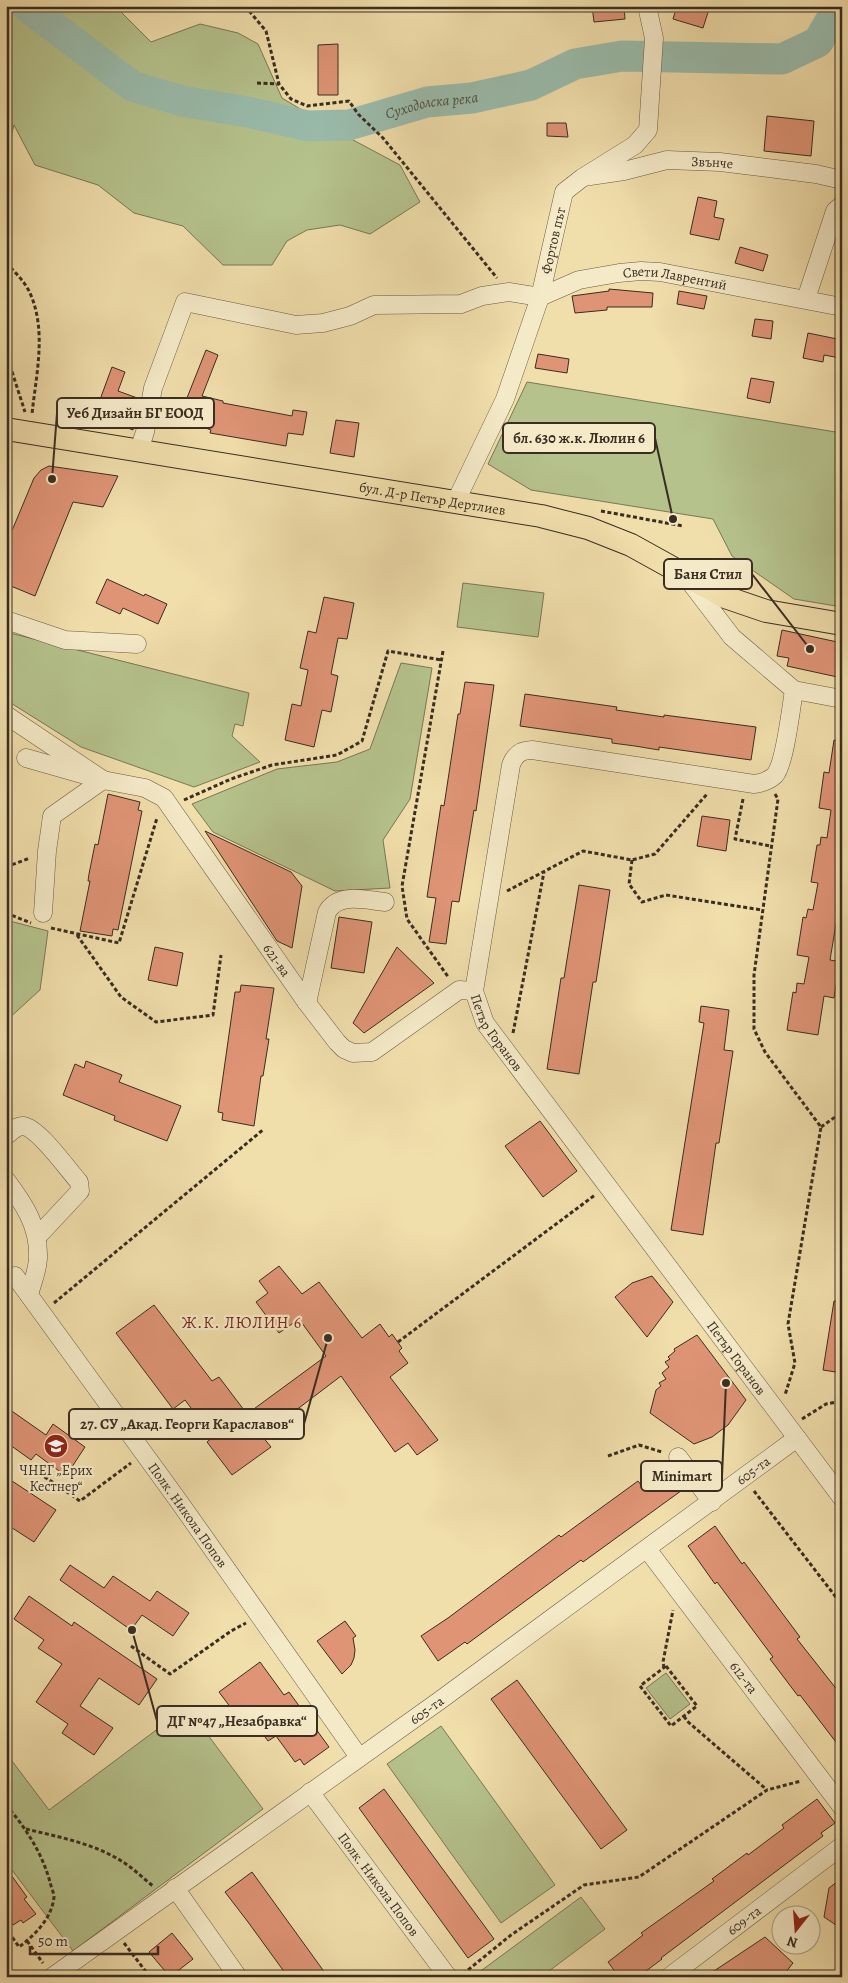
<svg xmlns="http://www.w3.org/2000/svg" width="848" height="1983" font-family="Alegreya,serif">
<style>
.green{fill:#b5c28c;stroke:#777857}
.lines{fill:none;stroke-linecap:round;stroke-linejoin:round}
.river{stroke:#9abcac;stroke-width:31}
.building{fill:#df9476;stroke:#392d22}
.minor-casing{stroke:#675944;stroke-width:19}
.major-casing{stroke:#392d22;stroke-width:24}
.path{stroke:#392d22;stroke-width:3;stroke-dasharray:4 2.5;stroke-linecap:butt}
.minor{stroke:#f5eac8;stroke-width:18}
.major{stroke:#f0deab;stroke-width:22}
.labels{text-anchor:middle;stroke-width:4.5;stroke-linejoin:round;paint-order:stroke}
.street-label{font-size:14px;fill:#392d22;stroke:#f5eac8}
.poi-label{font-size:14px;fill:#392d22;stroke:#f5eac8}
.water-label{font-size:15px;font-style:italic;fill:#515144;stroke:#f5eac8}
.quarter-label{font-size:16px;letter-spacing:1px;fill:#7a1f14;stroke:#f5eac8}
.leader{fill:none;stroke:#392d22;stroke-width:2}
.callout-dot{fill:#392d22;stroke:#f5eac8;stroke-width:2}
.callout{fill:#f5eac8;stroke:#392d22;stroke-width:2}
.callout-label{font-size:15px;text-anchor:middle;font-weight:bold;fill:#392d22}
</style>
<rect width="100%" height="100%" fill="#f0deab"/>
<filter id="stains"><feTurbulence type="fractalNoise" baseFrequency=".004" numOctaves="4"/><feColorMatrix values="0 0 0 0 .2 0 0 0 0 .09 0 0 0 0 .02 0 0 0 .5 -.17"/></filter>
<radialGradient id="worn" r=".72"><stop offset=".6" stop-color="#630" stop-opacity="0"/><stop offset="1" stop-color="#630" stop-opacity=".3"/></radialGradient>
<path class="green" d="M 51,6 L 115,6 L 151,42 L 200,24 L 238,33 L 258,44 L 282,98 L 340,133 L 400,165 L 420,202 L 370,234 L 340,225 L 307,230 L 287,241 L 272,265 L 223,265 L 183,226 L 134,213 L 98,185 L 35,165 L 14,125 L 6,157 L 6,7 L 49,15 Z
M 527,382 L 842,433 L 842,607 L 794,599 L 732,556 L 713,519 L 531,490 L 488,464 Z
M 463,583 L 544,593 L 538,637 L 457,627 Z
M 6,632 L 249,693 L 243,726 L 235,724 L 232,736 L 260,762 L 194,787 L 81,747 L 6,700 Z
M 401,663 L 432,668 L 410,799 L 383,840 L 390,888 L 335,891 L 213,832 L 192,804 L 277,769 L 337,762 L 370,749 Z
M 6,920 L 48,931 L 40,990 L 6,1021 Z
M 666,1673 L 690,1704 L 670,1719 L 646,1688 Z
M 187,1707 L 263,1809 L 73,1951 L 6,1862 L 6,1753 L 49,1810 Z
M 441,1726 L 555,1885 L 501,1923 L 387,1764 Z
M 581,1897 L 605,1929 L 541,1977 L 481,1977 L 478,1973 Z"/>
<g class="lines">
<path class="river" id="s1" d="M 26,6 L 132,86 L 182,101 L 248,112 L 308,126 L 349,125 L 427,102 L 472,98 L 531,85 L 575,64 L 622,56 L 782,59 L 818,42 L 839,6"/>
</g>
<path class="building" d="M 592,6 L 624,6 L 625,19 L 594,22 Z
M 677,6 L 710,6 L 703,28 L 673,19 Z
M 338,44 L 338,95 L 318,95 L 318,45 Z
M 767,116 L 814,121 L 811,156 L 764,151 Z
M 547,123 L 566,123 L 568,137 L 547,136 Z
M 698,197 L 717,201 L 714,217 L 724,219 L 719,240 L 690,234 Z
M 740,247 L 768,255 L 763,271 L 735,263 Z
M 609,289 L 653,293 L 652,307 L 607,307 L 607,310 L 575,313 L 572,296 L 609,291 Z
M 679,291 L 707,296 L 704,309 L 677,304 Z
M 755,319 L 773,321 L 771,339 L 752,336 Z
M 808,333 L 842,340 L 840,358 L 824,355 L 823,362 L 803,358 Z
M 206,350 L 218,355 L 202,396 L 223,401 L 223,403 L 292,416 L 293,410 L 307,412 L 303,435 L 288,433 L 286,446 L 210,433 L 211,430 L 179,418 Z
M 538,354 L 569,359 L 567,373 L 535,368 Z
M 112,367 L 125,372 L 118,391 L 140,399 L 133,430 L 104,419 L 108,408 L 98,405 Z
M 751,378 L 774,382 L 770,403 L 747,398 Z
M 336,420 L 359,423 L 354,457 L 330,453 Z
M 49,466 L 118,476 L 103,507 L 73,502 L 35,596 L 6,584 L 6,545 L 34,478 L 41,470 Z
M 107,579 L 144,596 L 145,594 L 167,604 L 158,624 L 123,608 L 120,614 L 96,603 Z
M 324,597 L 354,603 L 347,639 L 338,638 L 331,674 L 338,676 L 331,712 L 322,710 L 314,747 L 285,740 L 292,704 L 301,706 L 308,670 L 300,668 L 308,631 L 316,633 Z
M 782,630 L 842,643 L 842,678 L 787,666 L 789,658 L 777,656 Z
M 465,682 L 494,685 L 476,811 L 474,810 L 459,902 L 452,901 L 446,944 L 429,942 L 436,898 L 427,897 L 441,805 L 444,806 L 458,714 L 460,714 Z
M 525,694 L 617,707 L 616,710 L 664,717 L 664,715 L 756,727 L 751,760 L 659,747 L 659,750 L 635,746 L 612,743 L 612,739 L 520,726 Z
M 834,740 L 842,741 L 842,924 L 836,924 L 830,960 L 842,962 L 842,972 L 840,980 L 837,979 L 834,998 L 824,996 L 818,1035 L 787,1030 L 793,992 L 796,993 L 797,983 L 804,984 L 809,957 L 797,955 L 803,917 L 806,918 L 808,909 L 813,910 L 818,883 L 811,882 L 817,845 L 820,845 L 821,837 L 827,838 L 831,810 L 819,808 L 824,772 L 829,773 Z
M 108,794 L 140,802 L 138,810 L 142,811 L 118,930 L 113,929 L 112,936 L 80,931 L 90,881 L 88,881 L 89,874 L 95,844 L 98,845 Z
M 702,816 L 730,820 L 726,851 L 697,846 Z
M 205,831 L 291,872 L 302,886 L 292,948 L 277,941 Z
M 579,885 L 610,890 L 596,982 L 593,982 L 579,1074 L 547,1069 L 561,978 L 564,978 Z
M 339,917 L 372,922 L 364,973 L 331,968 Z
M 155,947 L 183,953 L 177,986 L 148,980 Z
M 397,947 L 434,983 L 364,1033 L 353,1023 Z
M 241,985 L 274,988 L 266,1039 L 269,1039 L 263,1076 L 261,1076 L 254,1126 L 222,1120 L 223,1113 L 218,1112 L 235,992 L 240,992 Z
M 701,1006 L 729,1010 L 724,1050 L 733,1051 L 719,1143 L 716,1143 L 703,1235 L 671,1230 L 704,1023 L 699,1022 Z
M 86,1061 L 122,1075 L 119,1082 L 181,1106 L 167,1141 L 114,1120 L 115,1116 L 63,1095 L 75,1064 L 84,1068 Z
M 540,1121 L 577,1171 L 543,1197 L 505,1146 Z
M 279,1266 L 302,1294 L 319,1282 L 362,1338 L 380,1324 L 389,1337 L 392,1334 L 402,1348 L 399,1351 L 408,1363 L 390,1377 L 438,1440 L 417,1455 L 408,1443 L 395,1452 L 341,1376 L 262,1436 L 271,1447 L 232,1475 L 207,1442 L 213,1437 L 185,1400 L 173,1409 L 116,1333 L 154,1305 L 212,1381 L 219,1377 L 247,1414 L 326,1356 L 299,1319 L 279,1333 L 256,1302 L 268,1293 L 259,1281 Z
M 652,1276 L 673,1302 L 647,1337 L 615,1297 L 632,1283 Z
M 834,1301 L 842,1301 L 842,1373 L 823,1370 Z
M 697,1335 L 746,1400 L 728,1425 L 712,1437 L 694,1444 L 650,1413 L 656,1390 L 661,1386 L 659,1383 L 666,1379 L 662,1373 L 669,1367 L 665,1362 L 670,1359 L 668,1357 L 675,1351 L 674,1349 Z
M 6,1407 L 46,1435 L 53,1424 L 85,1447 L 66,1476 L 36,1454 L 31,1460 L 6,1442 Z
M 669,1464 L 685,1488 L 583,1562 L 581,1560 L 467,1644 L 465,1642 L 438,1661 L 421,1636 L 448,1618 L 559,1535 L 561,1537 L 638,1481 L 641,1485 Z
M 6,1477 L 56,1510 L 34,1542 L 6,1524 Z
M 715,1526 L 742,1564 L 744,1562 L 800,1637 L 797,1639 L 842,1696 L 842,1750 L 800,1695 L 798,1696 L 770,1659 L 773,1657 L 717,1582 L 715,1584 L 688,1546 Z
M 70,1565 L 104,1588 L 113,1576 L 150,1601 L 157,1591 L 189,1613 L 173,1636 L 142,1615 L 131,1630 L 60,1580 Z
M 29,1596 L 72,1626 L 74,1622 L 157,1679 L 139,1705 L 99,1678 L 80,1706 L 113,1728 L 94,1755 L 62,1733 L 68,1724 L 36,1702 L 62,1664 L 38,1648 L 44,1640 L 14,1619 Z
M 345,1621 L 356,1636 L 353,1638 L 355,1650 L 354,1658 L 351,1665 L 342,1674 L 317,1641 Z
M 260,1662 L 284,1695 L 289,1692 L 329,1747 L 304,1765 L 300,1759 L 295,1762 L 276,1736 L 268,1741 L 254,1722 L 246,1728 L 219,1692 Z
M 517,1680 L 627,1830 L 601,1849 L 491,1699 Z
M 384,1789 L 494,1939 L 468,1958 L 359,1808 Z
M 817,1799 L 835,1823 L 821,1833 L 823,1836 L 661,1958 L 662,1959 L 638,1977 L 619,1977 L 608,1962 L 643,1935 L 641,1933 L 714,1881 L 712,1879 L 747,1853 L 748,1855 L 784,1828 L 782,1825 Z
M 6,1868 L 27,1897 L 24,1899 L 36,1914 L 23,1923 L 21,1920 L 13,1925 L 6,1916 Z
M 252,1872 L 328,1977 L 288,1977 L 248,1922 L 225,1892 Z
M 842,1878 L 842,1929 L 824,1917 L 829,1888 Z
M 172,1933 L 193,1959 L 170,1977 L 149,1952 Z
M 765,1937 L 793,1963 L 782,1977 L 705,1977 Z"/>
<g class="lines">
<g class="minor-casing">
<g id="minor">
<path id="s2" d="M 590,176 L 624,171 L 667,160 L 720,162 L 816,174 L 842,180"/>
<path d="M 806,299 L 835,211 L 842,205"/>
<path id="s3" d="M 139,450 L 145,432 L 153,388 L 185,302 L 296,325 L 323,323 L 350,316 L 374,305 L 461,304 L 482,296 L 509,292 L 540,297 L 579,280 L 619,273 L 641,271 L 660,272 L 842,307"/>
<path id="s4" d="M 456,501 L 505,399 L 540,297 L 564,192 L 582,178 L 635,145 L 648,130 L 654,38 L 647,6"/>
<path d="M 687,578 L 732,637 L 794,690 L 842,699"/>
<path d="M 6,620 L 65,640 L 137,644"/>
<path id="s5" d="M 794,690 C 791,708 785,763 775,775 C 769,781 762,783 754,784 L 532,750 C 521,750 515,754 511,765 L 474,991 L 485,1023 L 842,1498"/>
<path d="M 6,715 L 103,780 L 52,816 L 47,851 L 43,913"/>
<path id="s6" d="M 26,758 L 103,780 L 145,788 L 164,798 L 307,1003 L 337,1042 L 344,1049 L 353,1053 L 372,1052 L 459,990 L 474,991"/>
<path d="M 307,1003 L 327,912 C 338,892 366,900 385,902"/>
<path d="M 6,1136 C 11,1132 16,1126 23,1126 C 39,1128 68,1170 79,1182 L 80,1191 L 37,1237"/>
<path d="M 6,1180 C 24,1204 39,1226 38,1257 C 38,1270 32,1283 29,1295"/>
<path id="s7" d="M 15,1276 L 180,1503 L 359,1757"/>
<path d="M 678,1457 L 712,1502"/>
<path id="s8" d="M 647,1549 L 842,1807"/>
<path id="s9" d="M 310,1792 L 448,1977"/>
<path d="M 175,1888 L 238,1977"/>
<path id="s10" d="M 52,1977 L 439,1701 L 797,1438"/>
<path id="s11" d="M 669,1977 L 842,1846"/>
</g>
</g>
<g class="major-casing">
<g id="major">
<path id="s12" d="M 6,429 L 541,516 L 588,528 L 631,545 L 725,597 L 766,611 L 842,624"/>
</g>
</g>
<path class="path" d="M 245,6 L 266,31 L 279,84 L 291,99 L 307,106 L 349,101 L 358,114 L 383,138 L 497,278
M 257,83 L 279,84
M 6,263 C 15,272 25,282 30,293 C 47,331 36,375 32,414
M 6,353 L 25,412
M 601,511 L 683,526
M 443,651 L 402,886 L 407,919 L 449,978
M 775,794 L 778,799 L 754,975 L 754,1029 L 765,1052 L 821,1127 L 788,1324 L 795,1363 L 785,1395
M 743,799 L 735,839 L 770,846
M 184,800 L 231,779 L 272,765 L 337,755 L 362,741 L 388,651 L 442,660
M 632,860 L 629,884 L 642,902 L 666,895 L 762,910
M 6,867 L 30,858
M 507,891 L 583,851 L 632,860 L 655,854 L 707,794
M 6,913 L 31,923
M 51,928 L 119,943 L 157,818
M 77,935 L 121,997 L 156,1022 L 213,1015 L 221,955
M 513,1033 L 544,872
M 821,1127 L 842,1112
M 54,1303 L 264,1129
M 398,1342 L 595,1195
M 802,1419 L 826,1404 L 842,1401
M 608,1456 L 639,1445 L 662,1452
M 39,1473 L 80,1501 L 131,1463
M 754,1491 L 842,1605
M 131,1646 L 170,1674 L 231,1631 L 246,1623
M 666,1666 L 697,1706 L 671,1726 L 640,1686 Z
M 664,1668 L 663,1662 L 673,1610
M 684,1716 L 687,1721 L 767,1790
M 6,1805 C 26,1828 42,1853 50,1882 C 51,1887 54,1893 54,1897 C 52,1918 35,1935 19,1947 L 6,1928
M 26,1829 C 59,1837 97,1844 126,1864 C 135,1870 144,1879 153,1886
M 27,1941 L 43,1963
M 124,1943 L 150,1977
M 6,1965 L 14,1977
M 463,1974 L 511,1935 L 584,1885 L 639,1877 L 767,1790 L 801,1781"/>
<use href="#minor" class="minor"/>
<use href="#major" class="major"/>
</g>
<defs>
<g id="school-disc" transform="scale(1.25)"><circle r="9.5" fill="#8f2418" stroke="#f5eac8"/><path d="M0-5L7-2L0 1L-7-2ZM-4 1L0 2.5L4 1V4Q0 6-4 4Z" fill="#fff"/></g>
</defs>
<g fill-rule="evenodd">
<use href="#school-disc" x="56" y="1446"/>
</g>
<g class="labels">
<g class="street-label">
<text dy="5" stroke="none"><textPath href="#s2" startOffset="124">Звънче</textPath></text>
<text dy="5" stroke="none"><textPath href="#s4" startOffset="279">Фортов път</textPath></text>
<text dy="5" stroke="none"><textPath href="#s3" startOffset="658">Свети Лаврентий</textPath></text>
<text dy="5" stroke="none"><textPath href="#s12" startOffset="432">бул. Д-р Петър Дертлиев</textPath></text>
<text dy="5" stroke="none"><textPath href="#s6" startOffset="342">621-ва</textPath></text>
<text dy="5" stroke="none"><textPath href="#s5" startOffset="640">Петър Горанов</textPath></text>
<text dy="5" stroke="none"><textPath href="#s5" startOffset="1045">Петър Горанов</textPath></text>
<text dy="5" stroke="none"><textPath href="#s10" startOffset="865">605-та</textPath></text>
<text dy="5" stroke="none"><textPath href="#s7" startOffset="295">Полк. Никола Попов</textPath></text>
<text dy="5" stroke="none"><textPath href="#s8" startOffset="161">612-та</textPath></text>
<text dy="5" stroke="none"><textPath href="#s10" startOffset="460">605-та</textPath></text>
<text dy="5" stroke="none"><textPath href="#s9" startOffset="115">Полк. Никола Попов</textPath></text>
<text dy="5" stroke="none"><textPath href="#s11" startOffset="94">609-та</textPath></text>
</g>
<g class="poi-label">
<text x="56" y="1475">ЧНЕГ „Ерих<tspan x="56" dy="16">Кестнер“</tspan></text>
</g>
<g class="water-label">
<text dy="5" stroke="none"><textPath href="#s1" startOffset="440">Суходолска река</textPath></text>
</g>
<g class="quarter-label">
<text x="242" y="1328">Ж.К. ЛЮЛИН 6</text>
</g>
</g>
<path class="leader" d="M52 479L57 413M673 519L655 438M810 649L752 574M328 1338L304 1424M726 1383L722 1476M132 1630L157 1721"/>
<g class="callout-dot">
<circle cx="52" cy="479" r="5"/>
<circle cx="673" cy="519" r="5"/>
<circle cx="810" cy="649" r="5"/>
<circle cx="328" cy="1338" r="5"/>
<circle cx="726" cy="1383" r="5"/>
<circle cx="132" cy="1630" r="5"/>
</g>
<g class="callout">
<rect x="57" y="398" width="157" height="30" rx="5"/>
<rect x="503" y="423" width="152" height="30" rx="5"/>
<rect x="664" y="559" width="88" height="30" rx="5"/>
<rect x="69" y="1409" width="235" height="30" rx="5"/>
<rect x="641" y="1461" width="81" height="30" rx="5"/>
<rect x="157" y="1706" width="160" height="30" rx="5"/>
</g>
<g class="callout-label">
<text x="135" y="418">Уеб Дизайн БГ ЕООД</text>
<text x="579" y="443">бл. 630 ж.к. Люлин 6</text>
<text x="708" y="579">Баня Стил</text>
<text x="187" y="1429">27. СУ „Акад. Георги Караславов“</text>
<text x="682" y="1481">Minimart</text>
<text x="237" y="1726">ДГ №47 „Незабравка“</text>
</g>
<rect width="848" height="1983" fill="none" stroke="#f0deab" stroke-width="25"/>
<rect x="8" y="8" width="833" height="1968" fill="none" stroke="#392d22" stroke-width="2.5"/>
<rect x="12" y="12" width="823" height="1958" fill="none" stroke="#392d22"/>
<g transform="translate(796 1930) rotate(197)"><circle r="24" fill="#f5eac8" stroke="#aa9e86"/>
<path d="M0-4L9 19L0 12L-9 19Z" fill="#8f2418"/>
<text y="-8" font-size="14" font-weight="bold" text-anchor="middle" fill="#392d22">N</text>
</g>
<path d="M30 1946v8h128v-8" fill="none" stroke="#392d22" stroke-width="2.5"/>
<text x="38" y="1946" font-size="15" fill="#392d22" stroke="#f5eac8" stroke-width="4" paint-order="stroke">50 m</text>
<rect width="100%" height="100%" filter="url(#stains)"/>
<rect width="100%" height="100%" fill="url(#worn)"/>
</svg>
